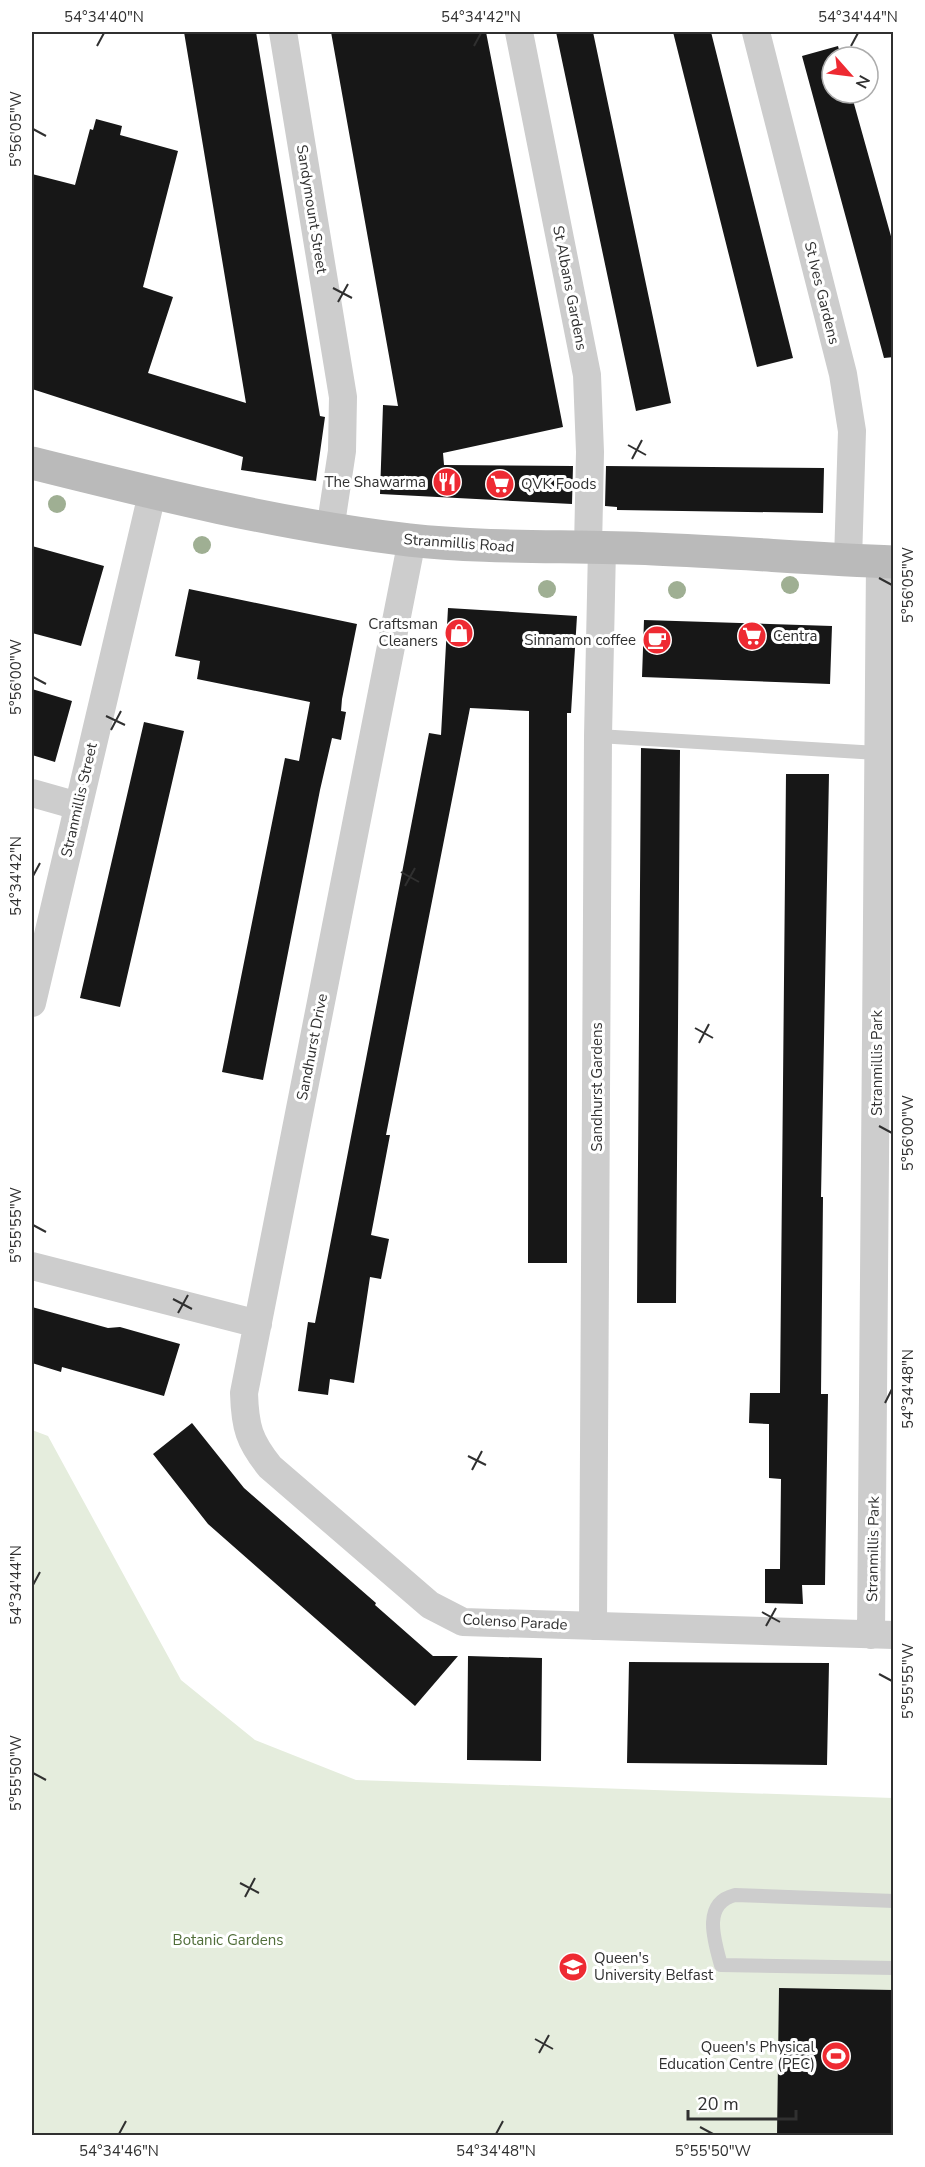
<svg xmlns="http://www.w3.org/2000/svg" width="925" height="2167" font-family="'Nunito Sans',sans-serif">
<style>
.green{fill:#e5eddd}
.building{fill:#171717}
.lines{fill:none;stroke-linecap:round;stroke-linejoin:round}
.lane{stroke:#cdcdcd;stroke-width:14}
.street{stroke:#cdcdcd;stroke-width:28}
.secondary{stroke:#bababa;stroke-width:33}
.tree{fill:#9faf93}
.ticks{fill:none;stroke:#303030;stroke-width:2}
.labels{text-anchor:middle;stroke-width:6;stroke-linejoin:round;paint-order:stroke}
.street-label{font-size:15px;fill:#303030;stroke:#fff}
.poi-label{font-size:15px;fill:#303030;stroke:#fff;text-anchor:end}
.park-label{font-size:15px;fill:#516e3a;stroke:#fff}
.neatline{fill:none;stroke:#303030;stroke-width:2}
.ticks-label{font-size:15px;text-anchor:middle;fill:#303030}
</style>
<rect width="100%" height="100%" fill="#fff"/>
<path class="green" d="M 32,1430 L 48,1436 L 181,1680 L 255,1740 L 356,1780 L 893,1798 L 893,2135 L 32,2135 Z"/>
<path class="building" d="M 184,32 L 256,32 L 320,416 L 325,417 L 316,481 L 241,470 L 243,457 L 32,389 L 32,174 L 75,185 L 90,129 L 93,130 L 96,119 L 122,126 L 120,135 L 178,151 L 143,287 L 173,297 L 148,373 L 246,403 Z
M 331,32 L 486,32 L 563,427 L 443,453 L 444,465 L 573,466 L 572,504 L 380,494 L 383,405 L 398,406 Z
M 556,32 L 593,32 L 671,403 L 636,411 Z
M 673,32 L 711,32 L 793,358 L 757,367 Z
M 838,46 L 841,57 L 832,57 L 832,93 L 851,93 L 894,247 L 894,357 L 884,358 L 802,56 Z
M 606,466 L 824,468 L 823,513 L 617,510 L 617,507 L 605,506 Z
M 32,546 L 104,566 L 81,646 L 32,633 Z
M 189,589 L 357,624 L 342,699 L 341,711 L 346,712 L 341,740 L 332,738 L 320,790 L 263,1080 L 222,1072 L 285,758 L 299,761 L 310,702 L 197,679 L 200,661 L 175,656 Z
M 448,608 L 577,616 L 571,713 L 567,713 L 567,1263 L 528,1263 L 529,711 L 470,708 L 386,1135 L 390,1135 L 371,1235 L 389,1239 L 381,1279 L 370,1277 L 354,1383 L 330,1379 L 328,1395 L 298,1391 L 308,1322 L 315,1323 L 429,733 L 441,735 Z
M 644,620 L 832,626 L 830,684 L 642,677 Z
M 32,689 L 72,701 L 55,762 L 32,755 Z
M 144,722 L 184,731 L 120,1007 L 80,998 Z
M 641,748 L 680,750 L 676,1303 L 637,1303 Z
M 786,774 L 829,774 L 821,1197 L 823,1197 L 821,1394 L 828,1394 L 825,1585 L 802,1585 L 803,1604 L 765,1603 L 765,1569 L 780,1569 L 781,1479 L 769,1478 L 769,1424 L 749,1423 L 750,1393 L 780,1393 Z
M 32,1307 L 108,1328 L 120,1327 L 180,1344 L 164,1396 L 62,1367 L 61,1372 L 32,1363 Z
M 192,1423 L 244,1488 L 376,1603 L 375,1605 L 433,1656 L 458,1656 L 415,1706 L 208,1524 L 153,1454 Z
M 468,1656 L 542,1658 L 541,1761 L 467,1760 Z
M 629,1662 L 829,1663 L 827,1765 L 627,1763 Z
M 779,1988 L 894,1990 L 894,2136 L 777,2136 Z"/>
<g class="lines">
<path class="lane" d="M 598,736 L 894,754
M 894,1901 L 735,1895 C 702,1903 714,1940 721,1965 L 894,1968"/>
<path class="street" d="M 283,32 L 343,397 L 342,451 L 330,530
M 519,32 L 587,375 L 590,452 L 588,548
M 756,32 L 843,374 L 852,431 L 848,560
M 412,540 L 244,1393 C 245,1427 249,1441 270,1467 L 430,1605 L 463,1622 L 894,1635
M 32,793 L 78,806
M 32,1003 L 152,494
M 32,1266 L 258,1324
M 593,1626 L 598,736 L 602,548
M 871,1635 L 880,562"/>
<path class="secondary" d="M 32,463 C 156,494 281,525 409,540 C 490,549 572,545 654,549 C 734,552 813,559 894,562"/>
</g>
<g class="tree">
<circle cx="57" cy="504" r="9"/>
<circle cx="202" cy="545" r="9"/>
<circle cx="790" cy="585" r="9"/>
<circle cx="547" cy="589" r="9"/>
<circle cx="677" cy="590" r="9"/>
</g>
<path class="ticks" d="M 97,46 L 104,33M 474,46 L 481,33M 851,46 L 858,33M 33,129 L 46,136M 333,288 L 352,298M 338,302 L 348,284M 628,445 L 646,455M 632,459 L 642,440M 879,578 L 892,585M 33,677 L 46,684M 106,716 L 125,725M 111,730 L 121,711M 401,872 L 419,882M 33,876 L 40,863M 405,886 L 415,868M 695,1028 L 713,1038M 699,1043 L 709,1024M 879,1126 L 892,1133M 33,1225 L 46,1232M 173,1299 L 192,1309M 178,1313 L 188,1295M 885,1403 L 892,1389M 468,1456 L 486,1465M 472,1470 L 482,1451M 33,1585 L 40,1572M 762,1612 L 780,1622M 766,1626 L 776,1608M 879,1674 L 892,1681M 33,1773 L 46,1780M 240,1883 L 259,1893M 245,1897 L 255,1878M 535,2039 L 553,2049M 539,2053 L 549,2035M 700,2127 L 713,2134M 119,2134 L 126,2121M 496,2134 L 503,2121"/>
<defs>
<g id="restaurant-disc" transform="scale(1.5)"><circle r="9.5" fill="#ee2a32" stroke="#fff"/><path d="M-5-6h1v4h1v-4h1v4h1v-4h1v5L-1.5 .5V6h-2V.5L-5-1ZM5-6V6H3V1.5H1.5Q1.5-4 5-6Z" fill="#fff"/></g>
<g id="supermarket-disc" transform="scale(1.5)"><circle r="9.5" fill="#ee2a32" stroke="#fff"/><path d="M-6-5.5h2.5l.6 2H6L4.5 2H-2.5L-4.4-4H-6ZM-1.5 3.2a1.3 1.3 0 1 0 .1 0ZM3 3.2a1.3 1.3 0 1 0 .1 0Z" fill="#fff"/></g>
<g id="shop-disc" transform="scale(1.5)"><circle r="9.5" fill="#ee2a32" stroke="#fff"/><path d="M-5-2.5h2.3a2.7 3.5 0 0 1 5.4 0H5L5.5 6h-11ZM-1.5-2.5h3a1.5 2.3 0 0 0-3 0Z" fill="#fff"/></g>
<g id="cafe-disc" transform="scale(1.5)"><circle r="9.5" fill="#ee2a32" stroke="#fff"/><path d="M-5.5-4.5H6V0H3Q3 3.5 0 3.5H-2.5Q-5.5 3.5-5.5 0ZM3-3.2v2h1.7v-2ZM-6 4.5H4V6H-6Z" fill="#fff"/></g>
<g id="university-disc" transform="scale(1.5)"><circle r="9.5" fill="#ee2a32" stroke="#fff"/><path d="M0-5L7-2L0 1L-7-2ZM-4 1L0 2.5L4 1V4Q0 6-4 4Z" fill="#fff"/></g>
<g id="stadium-disc" transform="scale(1.5)"><circle r="9.5" fill="#ee2a32" stroke="#fff"/><path d="M0-5a6.5 5 0 1 0 0 10a6.5 5 0 1 0 0-10ZM-3.5-1.8h7v3.6h-7Z" fill="#fff"/></g>
</defs>
<g fill-rule="evenodd">
<use href="#restaurant-disc" x="447" y="482"/>
<use href="#supermarket-disc" x="500" y="484"/>
<use href="#shop-disc" x="459" y="633"/>
<use href="#supermarket-disc" x="752" y="636"/>
<use href="#cafe-disc" x="657" y="640"/>
<use href="#university-disc" x="573" y="1967"/>
<use href="#stadium-disc" x="836" y="2056"/>
</g>
<g class="labels">
<g class="street-label">
<text transform="translate(312 209) rotate(81)" y="5">Sandymount Street</text>
<text transform="translate(570 288) rotate(79)" y="5">St Albans Gardens</text>
<text transform="translate(822 293) rotate(76)" y="5">St Ives Gardens</text>
<text transform="translate(459 543) rotate(4)" y="5">Stranmillis Road</text>
<text transform="translate(79 800) rotate(-77)" y="5">Stranmillis Street</text>
<text transform="translate(312 1047) rotate(-79)" y="5">Sandhurst Drive</text>
<text transform="translate(877 1063) rotate(-90)" y="5">Stranmillis Park</text>
<text transform="translate(597 1087) rotate(-90)" y="5">Sandhurst Gardens</text>
<text transform="translate(873 1549) rotate(-89)" y="5">Stranmillis Park</text>
<text transform="translate(515 1622) rotate(3)" y="5">Colenso Parade</text>
</g>
<g class="poi-label">
<text x="426" y="487">The Shawarma</text>
<text x="521" y="489" text-anchor="start">QVK Foods</text>
<text x="438" y="629">Craftsman<tspan x="438" dy="17">Cleaners</tspan></text>
<text x="773" y="641" text-anchor="start">Centra</text>
<text x="636" y="645">Sinnamon coffee</text>
<text x="594" y="1963" text-anchor="start">Queen's<tspan x="594" dy="17">University Belfast</tspan></text>
<text x="815" y="2052">Queen's Physical<tspan x="815" dy="17">Education Centre (PEC)</tspan></text>
</g>
<g class="park-label">
<text x="228" y="1945">Botanic Gardens</text>
</g>
</g>
<rect width="925" height="2167" fill="none" stroke="#ffffff" stroke-width="66"/>
<g transform="translate(850 75) rotate(118)"><circle r="28" fill="#ffffff" stroke="#acacac" stroke-width="1.5"/>
<path d="M0-4.5L10 22L0 15L-10 22Z" fill="#ee2a32"/>
<text y="-9" font-size="16" font-weight="bold" text-anchor="middle" fill="#303030">N</text>
</g>
<path d="M688 2110v9h108v-9" fill="none" stroke="#303030" stroke-width="3"/>
<text x="697" y="2110" font-size="18" fill="#303030" stroke="#ffffff" stroke-width="4.5" paint-order="stroke">20 m</text>
<rect x="33" y="33" width="859" height="2101" class="neatline"/>
<g class="ticks-label">
<text x="104" y="22">54°34'40"N</text>
<text x="481" y="22">54°34'42"N</text>
<text x="858" y="22">54°34'44"N</text>
<text transform="translate(16 129) rotate(-90)" y="5">5°56'05"W</text>
<text transform="translate(908 585) rotate(-90)" y="5">5°56'05"W</text>
<text transform="translate(16 677) rotate(-90)" y="5">5°56'00"W</text>
<text transform="translate(16 876) rotate(-90)" y="5">54°34'42"N</text>
<text transform="translate(908 1133) rotate(-90)" y="5">5°56'00"W</text>
<text transform="translate(16 1225) rotate(-90)" y="5">5°55'55"W</text>
<text transform="translate(908 1389) rotate(-90)" y="5">54°34'48"N</text>
<text transform="translate(16 1585) rotate(-90)" y="5">54°34'44"N</text>
<text transform="translate(908 1681) rotate(-90)" y="5">5°55'55"W</text>
<text transform="translate(16 1773) rotate(-90)" y="5">5°55'50"W</text>
<text x="119" y="2156">54°34'46"N</text>
<text x="496" y="2156">54°34'48"N</text>
<text x="713" y="2156">5°55'50"W</text>
</g>
</svg>
